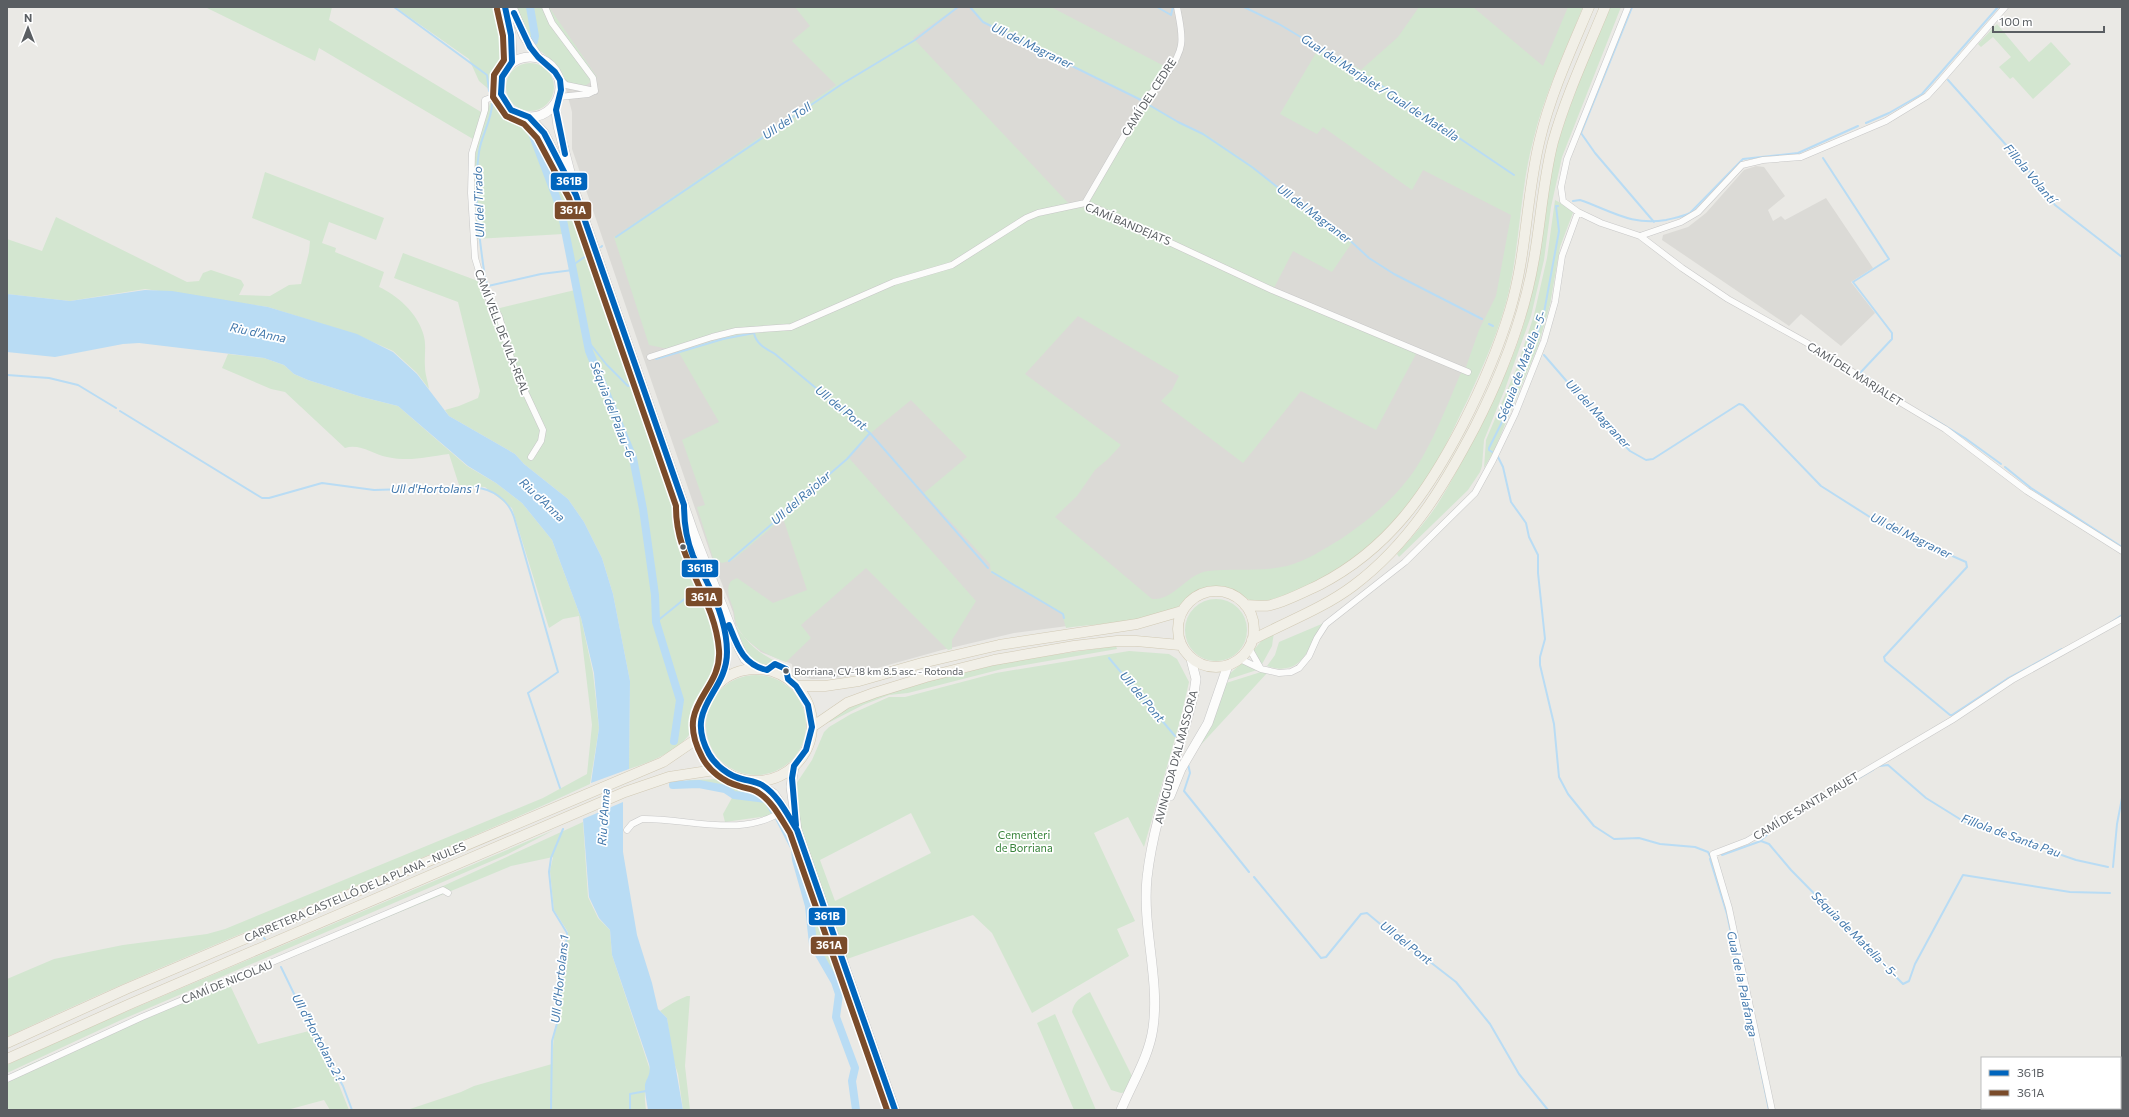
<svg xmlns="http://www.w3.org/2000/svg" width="2129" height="1117" font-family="Commissioner,sans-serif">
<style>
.industrial{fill:#dbdad6}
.green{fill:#d3e6d0;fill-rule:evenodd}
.water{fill:#b9dcf4}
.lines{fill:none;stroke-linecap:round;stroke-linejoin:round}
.stream{stroke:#b9dcf4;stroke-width:2}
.canal{stroke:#b9dcf4;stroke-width:8}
.street-casing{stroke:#c7c7c7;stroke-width:7}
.secondary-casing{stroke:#c7c7c7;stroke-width:10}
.primary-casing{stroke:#d1c9b4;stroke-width:11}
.street{stroke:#fcfcfb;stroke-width:6}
.secondary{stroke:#fcfcfb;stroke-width:9}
.primary{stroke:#f1efe7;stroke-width:10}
.bus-1-casing{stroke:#fff;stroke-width:9}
.bus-2-casing{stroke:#fff;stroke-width:9}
.bus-1{stroke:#0065bd;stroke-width:6}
.bus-2{stroke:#7a4b2a;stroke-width:6}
.bus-dot{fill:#5a5e62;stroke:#fff;stroke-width:1.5}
.labels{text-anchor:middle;stroke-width:3.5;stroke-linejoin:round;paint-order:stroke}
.bus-label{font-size:10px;fill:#5a5e62;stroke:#fff;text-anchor:start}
.street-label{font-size:11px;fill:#5a5e62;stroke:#fff}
.park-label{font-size:11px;fill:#38833a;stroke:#fff}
.water-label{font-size:12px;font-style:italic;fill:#4278ac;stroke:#fff}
.line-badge{stroke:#fff;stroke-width:1.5}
.badge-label{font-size:11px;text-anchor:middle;font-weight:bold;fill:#fff}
</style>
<rect width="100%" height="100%" fill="#eae9e5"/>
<path class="industrial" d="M 518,7 L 1579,7 L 1547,88 L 1526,156 L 1508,285 L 1441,444 L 1347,561 L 1199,587 L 1144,616 L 1014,633 L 942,650 L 845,677 L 812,679 L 799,676 L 793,673 L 792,664 L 761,652 L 746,639 L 735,624 L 733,612 L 713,561 L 572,149 L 572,112 L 559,63 Z
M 1756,166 L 1764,167 L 1785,196 L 1768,210 L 1773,221 L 1781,216 L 1785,220 L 1826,198 L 1873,268 L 1851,282 L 1875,313 L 1841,346 L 1801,314 L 1789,326 L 1662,240 L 1663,235 L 1688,227 L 1706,213 L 1744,170 Z"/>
<path class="green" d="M 205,7 L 332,7 L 329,20 L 486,115 L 490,103 L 499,102 L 509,114 L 535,127 L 547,145 L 565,184 L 673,495 C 678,520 685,544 695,567 C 698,575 703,581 705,589 C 712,608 725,646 722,666 C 719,676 702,690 697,703 C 694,711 695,720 693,727 C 686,749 648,763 629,769 L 630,681 L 613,594 L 602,558 L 584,522 L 568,499 L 524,464 L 515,454 L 449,416 L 445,410 L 459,406 L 478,398 L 480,391 L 458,302 L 394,278 L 403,253 L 478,281 L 485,302 L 491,308 L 500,308 L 575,290 L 563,234 L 476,239 C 474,207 470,173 478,142 L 319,48 L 315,61 Z
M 395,7 L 503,7 C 506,22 515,45 508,59 C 502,71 496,77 495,90 L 492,92 L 479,81 L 469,59 Z
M 515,7 L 549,7 L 597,77 L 585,86 L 566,82 L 555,63 L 533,45 Z
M 795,7 L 957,7 L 913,38 L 1069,204 L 1036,213 L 948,264 L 875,287 L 789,326 L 754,327 L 668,349 L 649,345 L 614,237 L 836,85 L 792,41 L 810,26 Z
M 971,7 L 1051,7 L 1166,67 L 1151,90 L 1140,99 L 983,21 Z
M 1419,7 L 1473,7 L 1543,66 L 1568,7 L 1583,7 C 1565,51 1544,95 1533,141 C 1520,190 1520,241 1509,291 C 1500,329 1484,364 1468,399 C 1456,423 1445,449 1430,473 C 1399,525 1350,570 1293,592 C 1284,595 1273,600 1262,601 C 1243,603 1230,584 1210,587 C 1190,591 1187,604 1171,610 C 1138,623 1101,623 1066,628 L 1062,614 L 991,573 L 990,564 L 924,493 L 967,457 L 911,400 L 872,432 L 849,458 L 976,601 L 952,640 L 952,649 L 948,650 L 866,568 L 801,625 L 811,638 L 786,662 C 767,655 743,643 736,623 C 734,618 735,613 733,608 C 730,599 725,590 731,581 L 737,578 L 773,603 L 807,590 L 783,518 L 733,560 L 722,563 L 713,558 L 697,507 L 705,505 L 682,440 L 719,422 L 678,351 L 735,334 L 755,331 L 788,331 L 819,318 L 864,295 L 953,266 L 1016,226 L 1039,215 L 1085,207 L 1146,102 L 1178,122 L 1204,133 L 1254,167 L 1275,185 L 1353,241 L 1332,272 L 1293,251 L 1274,288 L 1417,352 L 1376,430 L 1301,391 L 1243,463 L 1161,401 L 1172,390 L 1179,376 L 1078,316 L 1025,374 L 1121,445 L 1108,459 L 1095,470 L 1077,496 L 1055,517 L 1152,599 C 1174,601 1186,574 1208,571 C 1233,568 1261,572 1287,566 C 1306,561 1324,549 1341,539 C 1372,518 1403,492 1422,458 C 1437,432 1448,403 1460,375 L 1466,367 L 1479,330 L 1496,296 L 1511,215 L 1423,170 L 1412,190 L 1323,127 L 1317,134 L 1280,114 L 1320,46 L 1361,70 L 1398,37 Z
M 1610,7 L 1621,7 L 1562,157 L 1551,207 L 1544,260 L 1531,316 L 1505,389 L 1484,440 L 1482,466 L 1480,472 L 1468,490 L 1399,557 L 1397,554 C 1411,538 1425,523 1437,505 C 1451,483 1463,459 1475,436 C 1498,391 1522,344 1531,294 C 1541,243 1545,190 1559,139 C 1573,94 1592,51 1610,7 Z
M 1997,24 L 2029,62 L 2051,42 L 2071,64 L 2033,99 L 2013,77 L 2010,79 L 1999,67 L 2011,57 L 1993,37 L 1981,47 L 1978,44 Z
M506 87a24 24 0 1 1 48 0a24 24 0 1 1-48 0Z
M 265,172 L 384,218 L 376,240 L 329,222 L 322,243 L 336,248 L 335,252 L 384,272 L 379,287 C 397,295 417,313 423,333 C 427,345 424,355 425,367 C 425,374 428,382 429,389 L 417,373 L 393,351 L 357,335 L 268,307 L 145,289 L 70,301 L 7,294 L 7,239 L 42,251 L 56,217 L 187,282 L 199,281 L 203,273 L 211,270 L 241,280 L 244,285 L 239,295 L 270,296 L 289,285 L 301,284 L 309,252 L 310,241 L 252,218 Z
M 1555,200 L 1574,210 L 1560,247 L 1550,305 L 1538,346 L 1494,451 L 1484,468 L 1486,440 L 1517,367 L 1534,315 L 1547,258 Z
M 228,354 L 264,358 L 284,365 L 294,374 L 308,380 L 362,397 L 398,406 L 467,466 L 496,483 L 522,503 L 552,540 L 581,618 L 593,673 L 599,728 L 590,784 C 398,873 199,946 7,1037 L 7,979 L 54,959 L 123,945 L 207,934 L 225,929 L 543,798 L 587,774 L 592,725 L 579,616 L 563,619 L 549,628 L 512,508 L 485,487 L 459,485 L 449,454 C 425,457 411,462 387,457 C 373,454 359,443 345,448 L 285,392 L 271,389 L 222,368 Z
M1185 630a31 31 0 1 1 62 0a31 31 0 1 1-62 0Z
M 730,617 C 742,636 753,650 773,660 L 766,666 L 749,659 Z
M 1324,623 C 1308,647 1303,678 1267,666 L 1275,655 L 1279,642 Z
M 1274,632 L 1272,646 L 1261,666 L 1252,652 L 1263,639 Z
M 1116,646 L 1117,649 L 1002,669 L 908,693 L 889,695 L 863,705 L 830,722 L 828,720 L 856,704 L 884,694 L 952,675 L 1017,660 Z
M 1129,651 L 1169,654 L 1177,659 L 1189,682 L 1180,721 L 1144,847 L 1128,817 L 1094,833 L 1135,921 L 1117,929 L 1129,956 L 1032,1013 L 992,933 L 973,915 L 847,959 L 802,834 L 794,787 L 812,760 L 824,732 L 829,727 L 851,714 L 889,697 L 905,697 L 996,673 ZM 911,813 L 931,853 L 835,901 L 820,860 Z
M 1242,663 L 1257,670 L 1223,681 L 1227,676 Z
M 1261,672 L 1268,672 L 1197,749 L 1223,684 Z
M706 725a50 50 0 1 1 100 0a50 50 0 1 1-100 0Z
M 719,779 L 739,788 L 768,797 L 778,811 L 768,816 L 725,822 L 723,814 L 733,796 C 715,783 693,783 671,785 L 690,780 Z
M 583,822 L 588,897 L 598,918 L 610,930 L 612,955 L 651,1073 C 644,1086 644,1095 646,1110 L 407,1110 L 461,1092 L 474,1086 L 552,1064 L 554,1032 L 558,1019 L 568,932 L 554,910 L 553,901 L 550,871 L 553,857 L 511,866 L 229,983 L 258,1044 L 309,1031 L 339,1085 L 349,1110 L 330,1110 L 324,1100 L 287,1110 L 7,1110 L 7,1076 L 28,1065 L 419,897 Z
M 554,830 L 508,854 L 121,1020 L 7,1073 L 7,1065 L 76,1033 Z
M 795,848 L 843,993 L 839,994 L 835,981 L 813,944 L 809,905 L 796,860 Z
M 1090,992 L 1132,1076 L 1126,1092 L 1121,1093 L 1111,1090 L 1072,1012 C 1074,1001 1081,997 1090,992 Z
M 687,996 L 690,996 L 685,1066 L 690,1110 L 683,1110 L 678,1074 L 672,1056 L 667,1018 L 660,1011 C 669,1005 677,1000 687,996 Z
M 1055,1014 L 1096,1110 L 1074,1110 L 1037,1023 Z"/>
<path class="water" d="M 145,290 L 172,291 L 268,307 L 357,334 L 393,352 L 417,374 L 449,416 L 515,454 L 524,464 L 568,499 L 584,522 L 602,558 L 613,594 L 630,681 L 629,769 L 591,783 L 599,728 L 594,673 L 581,618 L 552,540 L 522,503 L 496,483 L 468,466 L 398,406 L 362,397 L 308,380 L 294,374 L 284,365 L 264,358 L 139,343 L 123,344 L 55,357 L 7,352 L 7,294 L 70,301 Z
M 623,802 L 623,852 L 637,935 L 652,983 L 658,1009 L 667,1018 L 683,1110 L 648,1110 C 647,1103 645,1094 645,1088 C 644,1079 652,1077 649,1064 L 612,955 L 610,930 L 599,918 L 589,897 L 583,819 Z"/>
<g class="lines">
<path class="stream" d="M 394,7 L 487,75 L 489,91
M 970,7 L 983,22 L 1141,100
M 1157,7 L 1171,15 L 1173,7
M 1244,7 L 1279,24 L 1379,84 L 1514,175
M 1632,7 L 1581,133 L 1595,153 L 1654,222
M 1948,80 L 2024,165 L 2055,205 L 2122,257
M 492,104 C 492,120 481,136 479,152 C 473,194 479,236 485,278 L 488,286 L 541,274 L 573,270
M 1149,105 L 1178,122 L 1203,134 L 1252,167 L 1295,201 L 1343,234 L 1369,258 L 1394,274 L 1482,319
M 1866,123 L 1889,113 L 1922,94 L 1998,7
M 1823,158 L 1889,259 L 1853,282 L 1892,333 L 1892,339 L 1860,373 L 1879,385
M 1573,201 L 1580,200 C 1612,211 1631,226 1666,220 C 1674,218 1682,217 1690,213 L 1743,159 L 1798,153 L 1858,126
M 616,237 L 842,84 L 915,40 L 958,7
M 601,247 L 602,246
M 573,265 L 590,253
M 1489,324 L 1493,326
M 588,345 L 591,345 L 606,364 L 628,386 L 635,384
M 1544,355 L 1608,429 L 1630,451 L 1646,460 L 1653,459 L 1739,404 L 1743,405 L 1821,486 L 1884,526 L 1966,562 L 1967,567 L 1884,657 L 1885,661 L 1950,715 L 1952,715 L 2007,679 L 2062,649
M 656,359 L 723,339 L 754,333 C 756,344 766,349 775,354 L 870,433 L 988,568
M 7,375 L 49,378 L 78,385 L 116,408
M 120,411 L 262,498 L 269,498 L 322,483 L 374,490 L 474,487 C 492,489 508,499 514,517 L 558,672 L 528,693 L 560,788
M 1929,416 L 1965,438 L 2001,464
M 1492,452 L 1489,450 L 1489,448 L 1505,416 L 1543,318 L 1559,231 L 1556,206 L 1558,206
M 1498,457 L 1503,467 L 1511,502 L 1526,523 L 1529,537 L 1538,555 L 1538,573 L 1545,639 L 1540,657 L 1540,665 L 1554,724 L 1559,777 L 1568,794 L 1585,815 L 1594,826 L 1614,839 L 1639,838 L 1660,844 L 1695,847 L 1708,852 L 1711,858
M 2005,467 L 2031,488 L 2122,547
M 729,561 L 847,459 L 870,433
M 992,572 L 1063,614 L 1064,618
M 656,622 L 698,588
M 2110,623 L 2122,615
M 1109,658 L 1175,736
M 1188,764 L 1190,773 L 1184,791 L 1249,872
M 1880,766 L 1888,765 L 1926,798 L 1963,821 L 2076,860 L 2108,867
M 1761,841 C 1766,830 1856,780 1873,770
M 1722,855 L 1761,841 L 1769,844 L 1791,870 L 1903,984 L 1909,981 L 1915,964 L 1963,875 L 2070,892 L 2110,893
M 1710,859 L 1727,914 L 1738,966
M 2113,867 L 2117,824 L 2122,798
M 1254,877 L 1321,958 L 1326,957 L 1361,914 L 1367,913 L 1397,938 L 1407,944 L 1456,982 L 1490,1024 L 1519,1074 L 1548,1110
M 264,938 L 265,939
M 281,967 L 316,1039 L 343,1086 L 352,1110
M 1745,995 L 1769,1110
M 551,1110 L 552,1041 L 558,1020 L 567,933 L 553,910 L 549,872 L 551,858 L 563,829
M 630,1110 L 630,1094 L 646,1091 L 647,1092"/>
<path class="canal" d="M 530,7 L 535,36 L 534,41
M 532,133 L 561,210 L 589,351 L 633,458 L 643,509 L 655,595 L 656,622 L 680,700 L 674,741
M 673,785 L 699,784 L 725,789 L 734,795 L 767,799 L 774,811
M 779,818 L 795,849 L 796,860 L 809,906 L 813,944 L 835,982 L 839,994 L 836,1017 L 855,1068 L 852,1081 L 856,1110"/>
<g class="street-casing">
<path id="street" d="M 545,7 L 552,23 L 593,78 L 595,91
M 1628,7 L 1567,159 L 1561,187 L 1563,201 L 1578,212 L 1601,223 L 1640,236 L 1682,268 L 1728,299 L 1807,343 L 1898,401 L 1945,429 L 2027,491 L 2122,551
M 558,77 L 566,85 L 595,91
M 501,94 L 485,100 L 485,110 L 472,153 L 471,193 L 475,258 L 486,294 L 499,316 L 514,368 L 543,430 L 541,441 L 531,457
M 559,97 L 588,94 L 594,91
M 1085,203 L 1145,100 C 1157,88 1179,61 1181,45 C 1183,33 1179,19 1177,7
M 1640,236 L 1681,222 L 1698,212 L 1742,165 L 1763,160 L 1801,157 L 1886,121 L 1927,96 L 1938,84 L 2005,7
M 650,357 L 712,337 L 736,331 L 791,327 L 894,282 L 952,265 L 1026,218 L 1038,213 L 1085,203 L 1272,290 L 1468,372
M 1240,659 L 1261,669 L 1249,648
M 1261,669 L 1279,673 L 1291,672 L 1299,668 L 1309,656 L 1317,638 L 1326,624 L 1405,562 L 1475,493 L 1493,460 L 1515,414 L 1544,341 L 1555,302 L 1562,256 L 1578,212
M 627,830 L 632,824 L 642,819 C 688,818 743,839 784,810
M 7,1079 L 142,1017 L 443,890 L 448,893
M 2120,1084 L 2122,1083
M 1772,1110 L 1729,908 L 1713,854 L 1747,841 L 1952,720 L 2012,680 L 2122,619
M 2081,1110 L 2084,1108"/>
</g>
<g class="secondary-casing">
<path id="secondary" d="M 505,7 L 511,35 L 512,62
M 512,7 L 524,36 L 538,57
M500 87a30 30 0 1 1 60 0a30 30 0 1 1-60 0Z
M 555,104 L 558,126 L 576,195 L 694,534 L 739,648 L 745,659 L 756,669
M 529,117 L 544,133 L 568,179
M 718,612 C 726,638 730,656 721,682
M 794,766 L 791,787 L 797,830 L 895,1110
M 754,781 L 774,794 L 795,827
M 1170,796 L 1181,769 L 1208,723 L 1228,665
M 1121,1110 C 1132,1083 1149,1057 1153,1028 C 1160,979 1142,928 1147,878 C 1154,815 1179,755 1194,693 L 1196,679 L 1191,659"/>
</g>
<g class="primary-casing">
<path id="primary" d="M1178 629a38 38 0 1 1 76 0a38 38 0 1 1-76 0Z
M 1245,605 C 1254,605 1263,607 1271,605 C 1287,601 1304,592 1319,585 C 1389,549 1427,493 1462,426 C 1481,389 1498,350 1510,310 C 1527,254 1526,195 1540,139 C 1551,93 1571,50 1589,7
M 1252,640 C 1286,622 1322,609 1353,586 C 1409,544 1443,488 1475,427 C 1502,374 1524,318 1534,259 C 1541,220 1543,181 1553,142 C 1566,96 1587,51 1605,7
M700 725a56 56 0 1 1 112 0a56 56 0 1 1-112 0Z
M 796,686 L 825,686 L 859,681 L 922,663 L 999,645 L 1137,624 L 1182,611
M 812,727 L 847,703 L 874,693 L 926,677 L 994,660 L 1074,646 L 1117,641 L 1136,641 L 1180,645
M 7,1043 L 126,989 L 663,762 L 701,736
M 7,1059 L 130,1004 L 625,792 L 669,777 L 721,769"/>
</g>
<use href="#street" class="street"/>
<use href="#secondary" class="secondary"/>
<use href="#primary" class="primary"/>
<g class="bus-1-casing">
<path id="bus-1" d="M 505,7 L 511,35 L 512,62 L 502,77 L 501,94 L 511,110 L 529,117 L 544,133 L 576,195 L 684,505 C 684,522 686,539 693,556 C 697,565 703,573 707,582 C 717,602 727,629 727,652 C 727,694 683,706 709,754 C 715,765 729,776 742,779 C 749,781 755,781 762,785 C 778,795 787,814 797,830 L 895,1110
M 514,13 L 530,47 L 538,57 L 555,72 L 560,80 L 561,90 L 556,110 L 565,154
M 729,625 C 737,645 743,665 767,670 L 775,664 L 786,669 L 788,679 L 796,686 L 808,705 L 812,727 L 806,750 L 794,766 L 792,778 L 796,825"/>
</g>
<g class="bus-2-casing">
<path id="bus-2" d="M 497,9 L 503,36 L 504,60 L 494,75 L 493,97 L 506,116 L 524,124 L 537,138 L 569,198 L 676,506 C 675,560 715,597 719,650 C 722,693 673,703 702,757 C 709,771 724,782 739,786 C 746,789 752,788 759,793 C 773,802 781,819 790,833 L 887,1110"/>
</g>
<use href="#bus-1" class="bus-1"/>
<use href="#bus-2" class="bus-2"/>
</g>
<g class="bus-dot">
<circle cx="683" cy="547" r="3.5"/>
<circle cx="786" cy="671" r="3.5"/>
</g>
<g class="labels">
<g class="bus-label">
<text x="794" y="675">Borriana, CV-18 km 8.5 asc. - Rotonda</text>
</g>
<g class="street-label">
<text transform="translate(1149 97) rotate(-57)" y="4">CAMÍ DEL CEDRE</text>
<text transform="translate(1128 224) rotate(23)" y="4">CAMÍ BANDEJATS</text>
<text transform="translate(502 332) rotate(69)" y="4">CAMÍ VELL DE VILA-REAL</text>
<text transform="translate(1855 374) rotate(32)" y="4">CAMÍ DEL MARJALET</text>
<text transform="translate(1176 757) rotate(-75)" y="4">AVINGUDA D'ALMASSORA</text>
<text transform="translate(1806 806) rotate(-31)" y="4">CAMÍ DE SANTA PAUET</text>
<text transform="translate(355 892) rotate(-23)" y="4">CARRETERA CASTELLÓ DE LA PLANA - NULES</text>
<text transform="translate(227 982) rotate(-22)" y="4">CAMÍ DE NICOLAU</text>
</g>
<g class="park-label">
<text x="1024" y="839">Cementeri<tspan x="1024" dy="13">de Borriana</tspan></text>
</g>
<g class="water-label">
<text transform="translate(1032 46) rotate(26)" y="4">Ull del Magraner</text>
<text transform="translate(1380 88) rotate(33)" y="4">Gual del Marjalet / Gual de Matella</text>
<text transform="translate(787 121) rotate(-34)" y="4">Ull del Toll</text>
<text transform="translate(2030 174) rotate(50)" y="4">Fillola Volantí</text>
<text transform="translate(479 202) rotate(-92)" y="4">Ull del Tirado</text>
<text transform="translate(1314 214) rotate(37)" y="4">Ull del Magraner</text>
<text transform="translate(258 333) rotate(12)" y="4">Riu d'Anna</text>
<text transform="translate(1522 366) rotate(-69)" y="4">Séquia de Matella - 5-</text>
<text transform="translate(841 408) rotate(39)" y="4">Ull del Pont</text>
<text transform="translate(613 412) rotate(69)" y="4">Séquia del Palau -6-</text>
<text transform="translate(1598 414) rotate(47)" y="4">Ull del Magraner</text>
<text x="435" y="493">Ull d'Hortolans 1</text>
<text transform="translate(801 498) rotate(-41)" y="4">Ull del Rajolar</text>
<text transform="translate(542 500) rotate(43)" y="4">Riu d'Anna</text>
<text transform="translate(1911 536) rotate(26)" y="4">Ull del Magraner</text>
<text transform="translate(1142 697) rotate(50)" y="4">Ull del Pont</text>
<text transform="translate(604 817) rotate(-86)" y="4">Riu d'Anna</text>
<text transform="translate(2011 836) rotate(20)" y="4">Fillola de Santa Pau</text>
<text transform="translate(1855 935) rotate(45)" y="4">Séquia de Matella - 5-</text>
<text transform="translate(1406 943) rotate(38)" y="4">Ull del Pont</text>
<text transform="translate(560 979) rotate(-84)" y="4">Ull d'Hortolans 1</text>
<text transform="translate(1742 984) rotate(78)" y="4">Gual de la Palafanga</text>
<text transform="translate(318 1038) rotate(62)" y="4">Ull d'Hortolans 2 ?</text>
</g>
</g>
<g class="line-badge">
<rect x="550" y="172" width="38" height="19" rx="4" fill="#0065bd"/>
<rect x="554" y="201" width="38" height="19" rx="4" fill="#7a4b2a"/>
<rect x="681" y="559" width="38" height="19" rx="4" fill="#0065bd"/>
<rect x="685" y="587" width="38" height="20" rx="4" fill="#7a4b2a"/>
<rect x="808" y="907" width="38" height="19" rx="4" fill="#0065bd"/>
<rect x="810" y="936" width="38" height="19" rx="4" fill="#7a4b2a"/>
</g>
<g class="badge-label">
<text x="569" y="185">361B</text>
<text x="573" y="214">361A</text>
<text x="700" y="572">361B</text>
<text x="704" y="601">361A</text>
<text x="827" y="920">361B</text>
<text x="829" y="949">361A</text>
</g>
<rect width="2129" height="1117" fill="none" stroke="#5a5e62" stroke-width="16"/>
<rect x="1981" y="1057" width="140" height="52" fill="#ffffff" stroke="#bdbfc0"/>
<rect x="1989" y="1070" width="20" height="6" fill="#0065bd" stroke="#bdbfc0"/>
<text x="2017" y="1077" font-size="12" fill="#5a5e62">361B</text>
<rect x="1989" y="1090" width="20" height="6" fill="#7a4b2a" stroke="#bdbfc0"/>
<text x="2017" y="1097" font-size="12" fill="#5a5e62">361A</text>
<g transform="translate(28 28)" stroke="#ffffff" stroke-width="3" paint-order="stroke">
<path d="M0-3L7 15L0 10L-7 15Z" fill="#5a5e62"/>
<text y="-6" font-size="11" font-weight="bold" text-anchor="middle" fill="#5a5e62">N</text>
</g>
<path d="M1993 26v6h111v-6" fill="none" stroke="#5a5e62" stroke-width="2"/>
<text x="1999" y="26" font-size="12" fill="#5a5e62" stroke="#ffffff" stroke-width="3" paint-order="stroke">100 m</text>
</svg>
